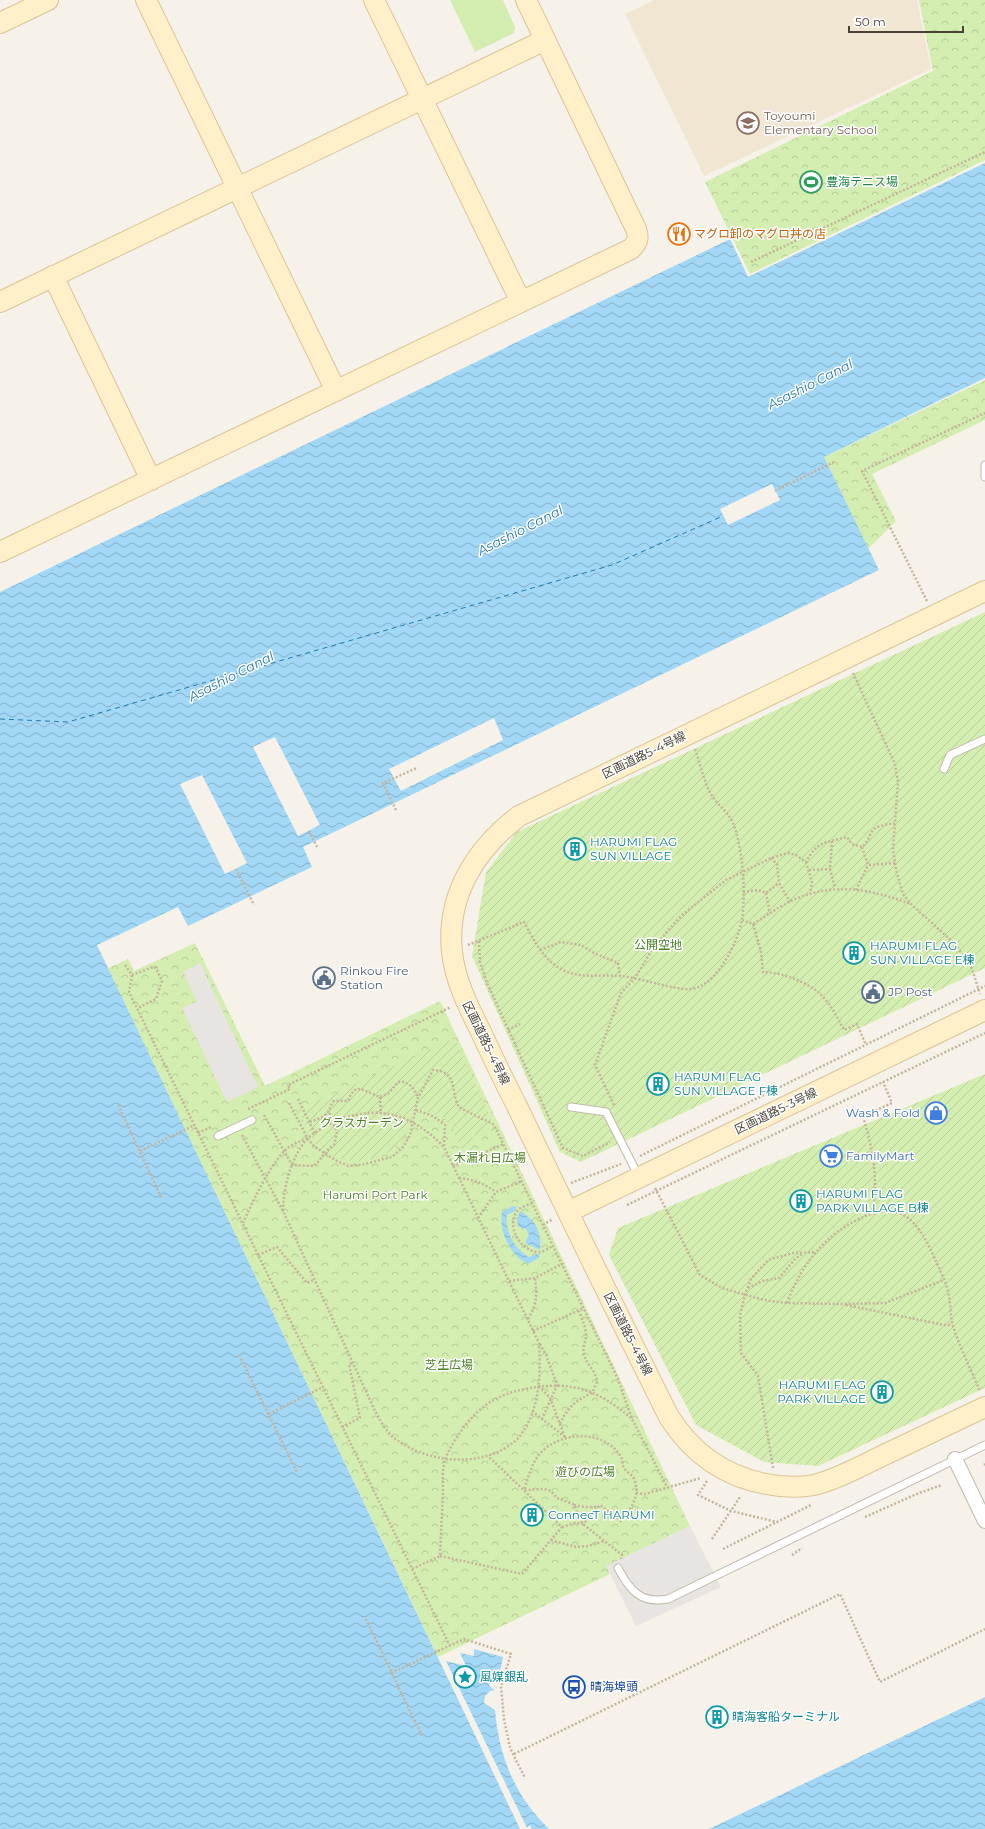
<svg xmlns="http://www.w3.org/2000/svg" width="985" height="1829" font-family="Montserrat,'Noto Sans JP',sans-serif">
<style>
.education{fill:#f0e6d2}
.grass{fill:#d4edb0}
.park{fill:url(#park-crowns)}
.garden{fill:url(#garden-furrows)}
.parking{fill:#e7e4e1}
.water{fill:url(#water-waves)}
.pier{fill:#f6f2e9}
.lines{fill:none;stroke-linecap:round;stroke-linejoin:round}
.ferry{stroke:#247aae;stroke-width:1;stroke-dasharray:5 4;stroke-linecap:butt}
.lane-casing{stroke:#c2b9ab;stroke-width:9}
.street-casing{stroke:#c2b9ab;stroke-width:16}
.secondary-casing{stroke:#d9c496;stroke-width:22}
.path{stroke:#c5b49b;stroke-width:2.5;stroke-dasharray:2 2;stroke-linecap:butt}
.lane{stroke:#fff;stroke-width:7}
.street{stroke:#fff;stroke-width:14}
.secondary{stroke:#fff0ca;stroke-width:20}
.labels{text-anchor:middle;stroke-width:3;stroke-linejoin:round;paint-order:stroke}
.education-label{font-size:12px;fill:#785e54;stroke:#fff;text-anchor:start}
.leisure-label{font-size:12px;fill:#27864d;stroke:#fff;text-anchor:start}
.food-label{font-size:12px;fill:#c56008;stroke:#fff;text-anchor:start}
.street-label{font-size:12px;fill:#4b4237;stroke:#fff}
.culture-label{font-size:12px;fill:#0d838f;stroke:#fff;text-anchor:start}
.park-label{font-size:12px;fill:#4c8224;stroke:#fff}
.service-label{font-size:12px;fill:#4e5e75;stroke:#fff;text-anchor:start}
.shop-label{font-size:12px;fill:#366cbe;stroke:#fff;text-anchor:end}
.transit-label{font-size:12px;fill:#164399;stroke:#fff;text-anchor:start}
.water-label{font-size:13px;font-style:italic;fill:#247aae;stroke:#fff}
</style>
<defs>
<pattern id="park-crowns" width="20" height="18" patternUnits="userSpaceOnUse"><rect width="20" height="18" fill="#d4edb0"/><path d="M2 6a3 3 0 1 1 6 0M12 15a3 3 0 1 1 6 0" fill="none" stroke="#b8cc98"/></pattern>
<pattern id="garden-furrows" width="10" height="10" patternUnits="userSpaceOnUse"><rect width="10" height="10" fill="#d4edb0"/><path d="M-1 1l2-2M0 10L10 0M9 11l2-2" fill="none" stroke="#b8cc98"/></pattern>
<pattern id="water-waves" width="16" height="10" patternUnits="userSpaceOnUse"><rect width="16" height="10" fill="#a2d8f6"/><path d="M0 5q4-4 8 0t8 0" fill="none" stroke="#86b1c8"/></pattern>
</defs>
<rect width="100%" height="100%" fill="#f6f2e9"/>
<path class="education" d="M 655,0 L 917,0 L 931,69 L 704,176 L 625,14 Z"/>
<path class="grass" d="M 450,0 L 503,0 L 515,27 L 514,33 L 475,52 Z"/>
<path class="park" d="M 919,0 L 985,0 L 985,160 L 750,274 L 705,182 L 933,71 Z
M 985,380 L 985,420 L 872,474 L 896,521 L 868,549 L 824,457 Z
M 195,943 L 265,1086 L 440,1001 L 690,1526 L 607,1566 L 610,1574 L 438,1657 L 108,968 L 128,959 L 134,971 Z"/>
<path class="garden" d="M 985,612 L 985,968 L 581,1162 L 560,1152 L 472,956 L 486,872 L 517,832 Z
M 455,1038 L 494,1125 L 473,1136 L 474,1150 L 464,1153 L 456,1138 L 452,1125 L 441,1116 L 414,1108 C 412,1114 412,1123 409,1129 C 394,1161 350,1171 322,1150 C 312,1143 304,1121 298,1110 Z
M 985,1074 L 985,1388 L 818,1466 L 764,1462 L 696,1425 L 609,1255 L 618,1228 Z"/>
<path class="parking" d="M 200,963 L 258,1087 L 227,1102 L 182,1008 L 197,1001 L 183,972 Z
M 690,1526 L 721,1587 L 636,1626 L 606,1566 Z"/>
<path class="water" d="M 985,163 L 985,378 L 824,457 L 879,570 L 303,847 L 312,867 L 188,926 L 178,907 L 97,945 L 520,1829 L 0,1829 L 0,592 L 730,239 L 748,277 Z
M 513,1206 L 517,1207 L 515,1211 L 507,1215 C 505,1232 514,1248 529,1257 L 540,1253 L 538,1258 L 528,1264 C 509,1254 499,1232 502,1212 Z
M 520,1211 C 536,1220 542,1232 540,1250 L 525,1243 L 529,1235 L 526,1229 L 518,1227 L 517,1219 Z
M 474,1649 L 503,1657 L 499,1677 L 496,1676 L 491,1677 L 489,1686 L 495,1690 L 490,1691 L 485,1696 L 484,1703 L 495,1710 C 499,1757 515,1796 549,1829 L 532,1829 L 530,1825 L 527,1828 L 446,1661 L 466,1666 L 460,1653 L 474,1656 Z
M 985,1697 L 985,1829 L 709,1829 Z"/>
<path class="pier" d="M 772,484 L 780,500 L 728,525 L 720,509 Z
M 494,718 L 503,740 L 401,791 L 389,769 Z
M 275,737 L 320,825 L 298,836 L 253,747 Z
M 202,775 L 247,863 L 225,874 L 180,784 Z"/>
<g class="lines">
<path class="ferry" d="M 0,719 L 68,722 L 612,565 L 723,516"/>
<g class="lane-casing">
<path id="lane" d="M 985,465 L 985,477
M 944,769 L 950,755 L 985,739
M 571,1107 L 606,1112 L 639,1177
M 218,1136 L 252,1120
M 618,1568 C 630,1591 641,1604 668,1599 L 985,1445"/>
</g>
<g class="street-casing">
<path id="street" d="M 955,1459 L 985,1521"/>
</g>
<g class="secondary-casing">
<path id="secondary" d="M 146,0 L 336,391
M 374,0 L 521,302
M 0,23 L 48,0
M 53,276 L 151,480
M 0,302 L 545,40
M 0,552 L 631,249 C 638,242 639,238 636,229 L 526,0
M 985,591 L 519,816 C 476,849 446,895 452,952 C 455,981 469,1008 482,1034 C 493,1058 504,1081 516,1104 C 566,1209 617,1313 669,1417 C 692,1453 723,1476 766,1484 C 781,1487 798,1488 814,1485 C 838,1479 861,1466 884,1455 C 917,1439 951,1423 985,1407
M 568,1212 L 985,1010"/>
</g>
<path class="path" d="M 751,262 L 985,152
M 775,491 L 834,462
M 927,601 L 862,471 L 985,413
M 853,673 L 895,764 L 898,782 L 893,849 L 896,870 L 903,894 L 911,904 L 954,943 L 971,966 L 980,994
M 396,810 L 383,783 L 417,768
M 309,831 L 317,847
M 832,841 L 830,869 L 835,888
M 862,847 L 868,865 L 895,863
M 771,858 L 777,864 L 779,883 L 790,902
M 806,862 L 812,882 L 810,894
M 236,869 L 254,905
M 809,870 L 830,869
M 856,890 L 868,865
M 743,892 L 758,890 L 766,893 L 779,883
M 766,893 L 770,914
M 742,920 L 753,924 C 768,915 782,904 798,898 C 837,882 873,890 911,904
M 753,924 L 761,952 L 763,972 C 781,972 812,983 824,998 C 832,1007 838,1019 844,1030 L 857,1024 L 866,1045
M 479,941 L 480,962 L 487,983 L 563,1148 L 583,1156 L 610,1142
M 468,945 L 524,922 C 534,940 543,960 563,970 C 580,979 601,974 620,976 C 642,978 663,987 685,989 C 714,993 738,943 742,919 C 746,892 743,849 733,823 C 727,811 722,809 715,800 C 704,786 701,765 695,749
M 540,950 L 561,942 L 581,945 L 594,953 L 618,963 L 620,976
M 125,965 L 132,975 L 153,967 L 156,968 L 162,981 L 156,999 L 138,1008
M 132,975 L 129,992 L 450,1646
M 508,1030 L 520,1024
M 380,1097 L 381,1114
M 298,1099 L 315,1134
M 289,1103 L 308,1139 L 315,1147 L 337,1161 L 348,1166 L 361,1165 L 392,1157 L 403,1147 L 410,1135 L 418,1098 L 433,1070 C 459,1071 450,1093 459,1107 C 461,1109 488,1121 494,1125 L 618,1379 L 632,1419 L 667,1487
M 118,1105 L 162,1199
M 614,1105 L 595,1065 L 621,993 L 635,978 L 653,948 L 681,916 L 726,880 L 771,858 L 788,853 L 796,855 L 806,862 C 817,841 825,843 847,837 L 852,844 L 862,847 C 867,843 868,839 871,833 C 875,825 886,825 894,823
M 248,1109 L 290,1089 L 288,1085 L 451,1007
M 416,1110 L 433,1116 L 445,1125 L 444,1146
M 264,1115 L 292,1165 L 314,1166 C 322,1159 324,1151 334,1145 L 337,1133 L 329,1111
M 310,1122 C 315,1120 325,1117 328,1112 C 331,1108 330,1105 334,1101 L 348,1101 L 351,1094 L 356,1089 L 361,1089 L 380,1097 L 389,1093 L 398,1082 C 409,1080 413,1088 418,1097
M 198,1133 L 211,1127
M 242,1135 L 283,1211 L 375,1411 C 381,1421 387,1434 397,1440 C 425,1460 465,1466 498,1452 C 505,1448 515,1443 520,1436 C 540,1409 541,1375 539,1343 L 444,1147 C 412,1114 378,1103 334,1122 C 325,1126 313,1133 306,1140 C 290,1161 284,1185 283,1211
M 140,1151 L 195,1125
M 640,1156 L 985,986
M 453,1166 L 504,1144
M 459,1178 C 474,1179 484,1184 496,1192
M 571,1183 L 621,1164
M 655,1188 L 700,1275 L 722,1288 L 764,1300 L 787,1303 L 842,1304 L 885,1303 L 944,1280
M 532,1203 C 528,1205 521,1207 518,1210 C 505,1225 520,1252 539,1252 C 543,1252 549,1248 553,1246
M 627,1205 L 985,1033
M 873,1213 C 878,1176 873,1151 863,1116 L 892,1103 L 883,1082
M 478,1218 L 496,1192 L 522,1181
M 243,1223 C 252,1203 274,1155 292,1145 C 297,1142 302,1141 307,1139
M 543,1225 L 553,1219
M 258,1255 L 277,1247 L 307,1283 L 314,1280
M 509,1281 L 535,1278 L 562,1264
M 748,1288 L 763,1281 L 779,1278 L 795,1259 L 803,1253
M 787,1303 C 800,1268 821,1239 855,1221 C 900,1197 917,1219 935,1259 C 940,1271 947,1283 949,1296 C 951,1306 950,1317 953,1326 C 960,1348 971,1370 980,1391
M 846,1305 L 944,1325 L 952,1325
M 528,1319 C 537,1304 537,1296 535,1278
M 533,1331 L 584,1308
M 540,1344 L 546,1355 L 557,1385 L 542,1419
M 239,1355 L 297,1472
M 539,1386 L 550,1398 L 565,1437
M 532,1411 L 565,1437
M 269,1414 L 323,1387
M 560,1424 C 567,1408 576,1400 592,1393 L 597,1382 C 596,1371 586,1364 584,1354 C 582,1347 586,1342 586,1335 C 586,1327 582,1319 579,1311
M 342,1427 L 360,1418 L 349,1364 L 353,1363
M 984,1465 L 985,1464
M 773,1468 L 758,1376 L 741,1353 L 740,1315 L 745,1295 L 751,1279 L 768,1260 L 793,1253 L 815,1252
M 707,1481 L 698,1495 L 731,1511 L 777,1522
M 636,1493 L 645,1494 L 701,1478
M 574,1505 L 585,1507 L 597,1507
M 865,1517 L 919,1493 L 942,1485
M 562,1527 L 575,1523 L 583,1524 L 600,1505 L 621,1521 C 631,1509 641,1495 634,1479 C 633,1475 627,1473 624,1468 C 622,1465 623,1460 621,1457 C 604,1428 557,1431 538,1456 C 531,1466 528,1478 524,1490 L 544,1489 L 551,1491 L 557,1498 L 573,1504 L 583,1524 L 622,1555 L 621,1559
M 712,1539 L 740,1497
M 551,1540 L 576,1547 L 588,1546 L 604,1541
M 723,1549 L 811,1505
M 792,1555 L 802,1548
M 440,1556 L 522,1574 L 562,1527 L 488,1456
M 412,1569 L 440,1556 C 441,1534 442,1513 443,1492 C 443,1483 442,1473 444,1464 C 446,1453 458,1435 464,1427 C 482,1404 497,1395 525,1389 C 570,1380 597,1389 631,1418
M 366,1619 L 422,1736
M 391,1673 L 464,1639 L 511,1654 L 501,1686 L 504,1719 L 510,1748 L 525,1778
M 514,1754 L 840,1594 L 880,1682 L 985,1629"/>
<use href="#lane" class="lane"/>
<use href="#street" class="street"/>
<use href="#secondary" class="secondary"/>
</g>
<defs>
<g id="school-ring" transform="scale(1.15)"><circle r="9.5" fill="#fff" stroke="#8d6e63" stroke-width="1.5"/><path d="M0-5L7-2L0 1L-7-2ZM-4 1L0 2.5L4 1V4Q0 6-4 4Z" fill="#8d6e63"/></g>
<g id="stadium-ring" transform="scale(1.15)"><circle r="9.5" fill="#fff" stroke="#2e9e5b" stroke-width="1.5"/><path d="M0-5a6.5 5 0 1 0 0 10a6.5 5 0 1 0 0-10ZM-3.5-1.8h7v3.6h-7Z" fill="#2e9e5b"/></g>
<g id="restaurant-ring" transform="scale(1.15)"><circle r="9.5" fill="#fff" stroke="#e8710a" stroke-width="1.5"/><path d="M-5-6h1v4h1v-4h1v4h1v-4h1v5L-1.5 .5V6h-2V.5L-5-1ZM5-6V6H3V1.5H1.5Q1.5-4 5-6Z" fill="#e8710a"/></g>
<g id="building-ring" transform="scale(1.15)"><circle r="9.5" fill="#fff" stroke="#0f9aa8" stroke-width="1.5"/><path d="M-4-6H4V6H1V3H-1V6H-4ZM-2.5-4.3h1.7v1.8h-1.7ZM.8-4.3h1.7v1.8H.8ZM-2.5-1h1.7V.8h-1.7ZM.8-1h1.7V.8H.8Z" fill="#0f9aa8"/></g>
<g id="civic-ring" transform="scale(1.15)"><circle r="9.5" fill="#fff" stroke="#5c6f8a" stroke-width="1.5"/><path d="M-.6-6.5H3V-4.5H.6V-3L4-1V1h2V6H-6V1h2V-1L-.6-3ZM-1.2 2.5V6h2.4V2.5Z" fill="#5c6f8a"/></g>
<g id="shop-ring" transform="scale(1.15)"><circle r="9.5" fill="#fff" stroke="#3f7fe0" stroke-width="1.5"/><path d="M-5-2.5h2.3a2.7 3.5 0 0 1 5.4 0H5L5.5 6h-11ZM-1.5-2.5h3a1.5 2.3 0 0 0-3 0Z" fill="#3f7fe0"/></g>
<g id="supermarket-ring" transform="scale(1.15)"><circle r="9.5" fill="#fff" stroke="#3f7fe0" stroke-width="1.5"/><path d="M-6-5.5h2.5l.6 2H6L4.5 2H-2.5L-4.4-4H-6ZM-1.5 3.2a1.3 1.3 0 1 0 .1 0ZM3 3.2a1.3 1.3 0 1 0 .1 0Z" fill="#3f7fe0"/></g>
<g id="sight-ring" transform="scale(1.15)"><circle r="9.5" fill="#fff" stroke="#0f9aa8" stroke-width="1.5"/><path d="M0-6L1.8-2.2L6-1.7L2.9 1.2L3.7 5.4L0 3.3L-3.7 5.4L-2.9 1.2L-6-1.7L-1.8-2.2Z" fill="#0f9aa8"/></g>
<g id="bus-ring" transform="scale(1.15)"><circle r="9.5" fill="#fff" stroke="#1a4fb4" stroke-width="1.5"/><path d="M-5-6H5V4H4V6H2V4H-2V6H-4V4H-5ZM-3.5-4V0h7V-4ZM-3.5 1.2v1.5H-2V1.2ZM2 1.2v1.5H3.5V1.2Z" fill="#1a4fb4"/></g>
</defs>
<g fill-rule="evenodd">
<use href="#school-ring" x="748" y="123"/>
<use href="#stadium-ring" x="811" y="182"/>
<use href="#restaurant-ring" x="679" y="234"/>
<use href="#building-ring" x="575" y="849"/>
<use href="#building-ring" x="854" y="953"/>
<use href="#civic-ring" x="324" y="978"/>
<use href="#civic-ring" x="873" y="992"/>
<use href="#building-ring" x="658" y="1084"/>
<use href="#shop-ring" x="936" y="1113"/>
<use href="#supermarket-ring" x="831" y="1156"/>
<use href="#building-ring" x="801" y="1201"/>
<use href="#building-ring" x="882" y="1392"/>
<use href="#building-ring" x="532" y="1515"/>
<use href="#sight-ring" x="465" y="1677"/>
<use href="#bus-ring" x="574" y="1687"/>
<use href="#building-ring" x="717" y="1717"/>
</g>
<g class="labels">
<g class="education-label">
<text x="764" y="120">Toyoumi<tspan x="764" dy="14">Elementary School</tspan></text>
</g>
<g class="leisure-label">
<text x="826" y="186">豊海テニス場</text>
</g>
<g class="food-label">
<text x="694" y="238">マグロ卸のマグロ丼の店</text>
</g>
<g class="street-label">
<text transform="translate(644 755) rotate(-26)" y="4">区画道路5-4号線</text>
<text transform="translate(486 1043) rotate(64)" y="4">区画道路5-4号線</text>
<text transform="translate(776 1111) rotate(-26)" y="4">区画道路5-3号線</text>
<text transform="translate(628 1334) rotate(63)" y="4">区画道路5-4号線</text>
</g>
<g class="culture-label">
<text x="590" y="846">HARUMI FLAG<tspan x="590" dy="14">SUN VILLAGE</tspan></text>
<text x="870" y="950">HARUMI FLAG<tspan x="870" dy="14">SUN VILLAGE E棟</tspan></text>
<text x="674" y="1081">HARUMI FLAG<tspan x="674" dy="14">SUN VILLAGE F棟</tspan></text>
<text x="816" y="1198">HARUMI FLAG<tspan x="816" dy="14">PARK VILLAGE B棟</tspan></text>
<text x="866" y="1389" text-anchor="end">HARUMI FLAG<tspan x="866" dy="14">PARK VILLAGE</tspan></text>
<text x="548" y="1519">ConnecT HARUMI</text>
<text x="480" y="1681">風媒銀乱</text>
<text x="732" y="1721">晴海客船ターミナル</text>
</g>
<g class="park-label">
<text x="658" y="949">公開空地</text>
<text x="362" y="1127">グラスガーデン</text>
<text x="490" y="1162">木漏れ日広場</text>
<text x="375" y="1199">Harumi Port Park</text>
<text x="449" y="1369">芝生広場</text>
<text x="585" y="1476">遊びの広場</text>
</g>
<g class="service-label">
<text x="340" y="975">Rinkou Fire<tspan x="340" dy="14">Station</tspan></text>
<text x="888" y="996">JP Post</text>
</g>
<g class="shop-label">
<text x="920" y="1117">Wash &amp; Fold</text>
<text x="846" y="1160" text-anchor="start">FamilyMart</text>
</g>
<g class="transit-label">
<text x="590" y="1691">晴海埠頭</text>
</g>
<g class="water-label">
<text transform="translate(810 384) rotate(-27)" y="5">Asashio Canal</text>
<text transform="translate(520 530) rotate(-27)" y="5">Asashio Canal</text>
<text transform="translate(231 676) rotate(-27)" y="5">Asashio Canal</text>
</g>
</g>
<path d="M849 26v6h114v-6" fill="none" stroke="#4b4237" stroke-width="2"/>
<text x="855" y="26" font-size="12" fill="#4b4237" stroke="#ffffff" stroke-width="3" paint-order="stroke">50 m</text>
</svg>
